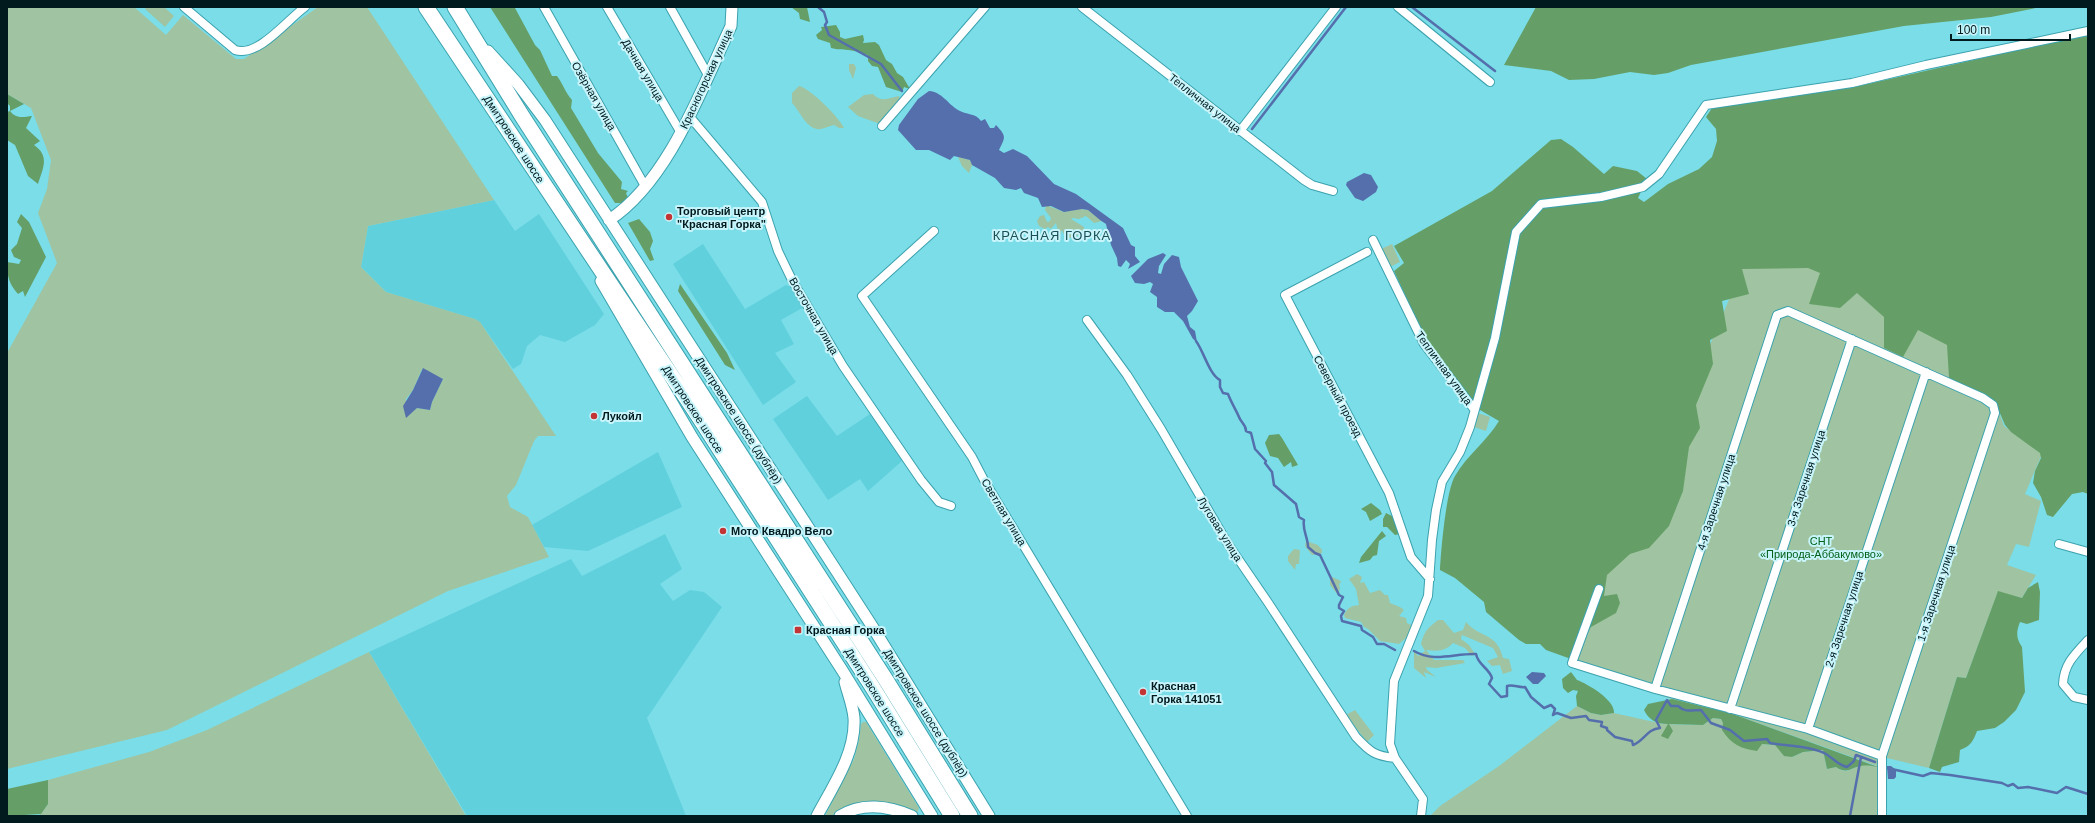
<svg xmlns="http://www.w3.org/2000/svg" width="2095" height="823" font-family="Arial,sans-serif">
<style>
.built{fill:#60d0dc}
.green{fill:#a0c4a1;fill-rule:evenodd}
.forest{fill:#659f67}
.water{fill:#546fac}
.lines{fill:none;stroke-linecap:round;stroke-linejoin:round}
.stream{stroke:#546fac;stroke-width:2.5}
.street-casing{stroke:#3ba2ae;stroke-width:10}
.secondary-casing{stroke:#3ba2ae;stroke-width:13}
.highway-casing{stroke:#3ba2ae;stroke-width:17}
.street{stroke:#fff;stroke-width:8}
.secondary{stroke:#fff;stroke-width:11}
.highway{stroke:#fff;stroke-width:15}
.poi-dot{fill:#c33435;stroke:#c8f5fb;stroke-width:1.5}
.labels{text-anchor:middle;stroke-width:4;stroke-linejoin:round;paint-order:stroke}
.street-label{font-size:11px;fill:#001a1d;stroke:#c8f5fb}
.poi-label{font-size:11px;font-weight:bold;fill:#001a1d;stroke:#c8f5fb;text-anchor:start}
.park-label{font-size:11px;fill:#026018;stroke:#c8f5fb}
.quarter-label{font-size:13px;letter-spacing:1px;fill:#195056;stroke:#c8f5fb}
</style>
<rect width="100%" height="100%" fill="#7adde8"/>
<path class="built" d="M 494,200 L 515,231 L 539,214 L 604,314 L 595,325 L 565,342 L 540,335 L 527,346 L 521,364 L 513,369 L 480,322 L 475,319 L 386,292 L 361,267 L 368,226 Z
M 703,244 L 745,309 L 786,285 L 793,288 L 804,307 L 781,320 L 794,344 L 775,353 L 796,382 L 763,405 L 673,264 Z
M 807,396 L 837,436 L 870,414 L 902,461 L 868,491 L 860,479 L 828,500 L 773,419 Z
M 658,452 L 682,507 L 588,551 L 544,547 L 532,525 Z
M 665,534 L 682,569 L 660,584 L 673,601 L 690,590 L 704,592 L 722,607 L 647,718 L 686,816 L 467,816 L 369,652 L 571,559 L 582,576 Z"/>
<path class="green" d="M 7,7 L 134,7 L 166,35 L 183,15 L 236,59 L 244,59 L 318,7 L 367,7 L 494,200 L 368,226 L 361,267 L 386,292 L 475,319 L 480,322 L 556,436 L 538,436 L 534,441 L 516,485 L 507,496 L 510,507 L 528,517 L 549,557 L 448,591 L 167,730 L 7,769 L 7,353 L 57,263 L 38,213 L 47,189 L 51,160 L 31,108 L 7,94 ZM 422,369 L 443,379 L 432,402 L 430,410 L 417,408 L 406,417 L 406,399 L 413,390 Z
M 147,7 L 164,7 L 174,16 L 165,27 L 145,9 Z
M 849,64 L 854,64 L 856,68 L 853,79 L 849,70 Z
M 799,86 C 811,89 838,116 844,128 L 839,128 L 834,125 C 829,126 826,128 821,129 C 807,131 800,111 792,103 L 792,93 Z
M 873,94 C 881,103 889,98 899,96 L 900,101 L 880,124 L 858,116 L 848,107 L 864,95 Z
M 958,157 L 970,160 L 972,165 L 969,173 L 962,166 Z
M 1046,205 L 1064,212 L 1079,209 L 1088,210 L 1102,221 L 1094,223 L 1086,216 L 1079,219 L 1073,218 L 1071,219 L 1084,227 L 1083,235 L 1078,235 L 1074,238 C 1067,238 1064,236 1062,230 L 1059,236 L 1056,223 L 1051,229 L 1048,227 L 1045,229 L 1039,226 L 1037,221 L 1040,216 L 1044,215 L 1047,222 L 1050,221 L 1051,218 L 1045,210 Z
M 1754,240 L 2007,346 L 1990,388 L 2004,426 L 2042,454 L 2025,494 L 2041,501 L 2029,547 L 2016,544 L 2007,565 L 2036,575 L 2022,598 L 1998,592 L 1966,678 L 1957,677 L 1929,768 L 1887,758 L 1881,816 L 1430,816 L 1440,806 L 1499,766 L 1577,706 L 1591,713 L 1601,715 L 1614,713 L 1663,724 L 1703,725 L 1713,718 L 1721,719 L 1723,723 L 1762,744 L 1775,745 L 1792,757 L 1803,752 L 1823,750 L 1827,769 L 1836,767 C 1847,775 1851,768 1860,766 C 1865,764 1872,766 1877,766 L 1730,713 L 1672,699 L 1568,666 L 1616,536 L 1628,540 Z
M 1392,244 L 1400,262 L 1390,267 L 1381,249 Z
M 1478,413 L 1490,417 L 1486,431 L 1474,427 Z
M 1306,541 L 1318,545 L 1322,550 L 1322,553 L 1312,555 L 1305,546 Z
M 1294,549 L 1300,550 L 1299,564 L 1296,564 L 1295,570 L 1288,561 L 1288,556 Z
M 1357,574 L 1362,577 L 1360,583 L 1364,582 L 1370,593 L 1380,590 L 1385,595 L 1388,595 L 1390,603 L 1400,607 L 1404,610 L 1399,616 L 1406,618 L 1407,623 L 1413,626 L 1406,638 L 1399,644 L 1380,641 L 1368,629 L 1364,627 L 1361,622 L 1345,618 L 1344,615 C 1348,607 1351,606 1359,605 L 1356,589 L 1349,579 Z
M 1330,576 L 1341,581 L 1339,585 L 1340,588 L 1338,595 L 1330,585 Z
M 1438,620 L 1443,620 L 1454,633 L 1463,630 L 1466,622 C 1479,638 1497,632 1503,658 L 1509,659 L 1512,671 L 1503,674 L 1500,665 L 1492,666 L 1487,661 L 1498,657 L 1493,648 L 1462,635 L 1461,639 L 1469,645 L 1475,654 L 1472,656 L 1465,648 L 1453,643 C 1445,652 1437,651 1426,650 L 1434,660 L 1463,660 L 1465,663 L 1436,668 L 1426,667 L 1427,670 L 1436,677 L 1424,672 L 1426,678 L 1414,668 L 1414,651 L 1418,656 L 1425,651 L 1421,644 C 1425,630 1427,629 1438,620 Z
M 369,652 L 466,816 L 39,816 L 48,804 L 48,780 L 149,752 L 207,730 Z
M 1355,710 L 1374,735 L 1367,742 L 1346,715 Z
M 863,722 L 866,722 L 919,808 L 917,813 L 839,811 L 831,816 L 825,816 L 854,759 L 859,740 L 861,724 Z"/>
<path class="forest" d="M 490,7 L 515,8 L 535,45 L 540,50 L 552,76 L 557,76 C 563,84 565,92 572,100 L 571,108 L 598,153 L 622,182 L 621,189 L 628,191 L 626,193 L 628,198 L 627,203 L 615,203 Z
M 791,7 L 807,7 L 810,22 L 800,19 L 799,13 Z
M 1536,7 L 2041,7 L 1991,17 L 1904,26 L 1691,65 L 1668,73 L 1654,75 L 1630,72 L 1594,79 L 1569,80 L 1551,71 L 1504,65 Z
M 836,25 L 840,32 L 840,37 L 845,39 L 863,35 L 864,40 L 863,43 L 875,42 L 879,45 L 886,60 L 892,64 L 897,73 L 903,77 L 910,89 L 904,87 L 902,92 L 886,87 L 878,67 L 872,66 L 868,61 L 868,55 C 862,54 854,50 848,50 C 842,49 838,50 831,48 L 830,43 L 818,39 L 816,35 L 822,30 L 821,27 Z
M 2088,36 L 2088,494 L 2083,492 L 2072,494 L 2053,517 L 2047,515 L 2041,497 L 2033,483 L 2035,471 L 2041,458 L 2040,453 L 2011,432 L 2005,425 L 1996,404 L 1988,397 L 1949,378 L 1947,345 L 1918,330 L 1903,357 L 1884,348 L 1884,317 L 1857,293 L 1840,308 L 1809,304 L 1820,273 L 1808,268 L 1742,269 L 1749,294 L 1722,301 L 1727,331 L 1710,340 L 1713,364 L 1696,405 L 1700,428 L 1689,447 L 1683,491 L 1669,526 L 1649,548 L 1630,554 L 1607,575 L 1604,596 L 1617,594 L 1620,603 L 1616,613 L 1591,627 L 1571,659 L 1546,650 L 1540,644 L 1526,644 L 1519,640 L 1486,612 L 1484,602 L 1455,578 L 1440,570 C 1441,550 1446,491 1455,476 C 1467,455 1487,441 1499,421 L 1480,410 L 1426,340 L 1394,271 L 1404,263 L 1394,246 L 1492,191 L 1551,140 L 1561,139 L 1573,147 L 1604,174 L 1613,166 L 1637,171 L 1647,179 L 1638,198 L 1644,202 L 1668,184 L 1699,169 L 1712,157 L 1717,141 L 1716,129 L 1706,117 L 1714,105 L 1850,88 L 2048,43 Z
M 7,94 L 24,104 L 10,111 C 16,119 23,117 32,116 L 26,128 L 40,141 L 34,145 C 50,156 43,168 38,184 L 28,176 L 15,145 L 7,140 L 7,112 L 10,111 L 10,106 L 7,103 Z
M 21,214 L 29,222 L 46,257 L 25,297 L 23,291 L 18,294 C 9,284 7,276 7,262 L 19,264 L 21,260 L 14,257 L 11,250 L 17,244 L 22,228 L 17,222 Z
M 639,219 L 650,232 L 653,241 L 650,249 L 654,260 L 650,261 L 628,223 Z
M 680,284 L 727,353 L 735,370 L 725,365 L 678,291 Z
M 1279,434 L 1282,438 L 1298,465 L 1292,467 L 1291,462 L 1284,467 L 1278,458 L 1270,456 L 1265,443 L 1269,435 Z
M 1371,503 L 1380,510 L 1382,514 L 1370,521 L 1366,512 L 1361,509 Z
M 1386,513 L 1394,517 L 1400,534 L 1395,535 L 1387,527 L 1383,527 L 1383,519 Z
M 1382,531 L 1386,536 L 1379,541 L 1377,555 L 1373,556 L 1370,560 L 1359,563 L 1361,557 Z
M 2038,582 L 2040,592 L 2039,620 L 2027,624 L 2020,622 C 2016,632 2016,638 2022,647 L 2025,692 L 2016,710 L 2004,722 L 1995,728 L 1977,731 C 1973,742 1970,746 1960,750 L 1959,762 L 1942,767 L 1940,772 L 1929,768 L 1957,677 L 1966,678 L 1998,591 L 2022,598 L 2028,588 Z
M 1571,672 L 1577,680 C 1588,684 1615,700 1614,713 L 1601,715 L 1591,713 L 1577,706 L 1576,696 L 1578,691 L 1573,690 L 1568,693 L 1563,688 L 1562,679 Z
M 1672,699 L 1730,713 L 1878,767 C 1873,766 1866,765 1861,766 C 1851,767 1848,775 1836,767 L 1827,769 L 1823,750 L 1803,752 L 1792,757 L 1784,756 L 1775,745 L 1762,744 L 1757,751 C 1741,749 1731,744 1722,730 L 1723,723 L 1721,719 L 1713,718 L 1703,725 L 1669,724 L 1673,731 L 1668,739 L 1661,736 L 1668,724 C 1656,724 1649,720 1644,710 L 1648,704 Z
M 48,780 L 48,804 L 41,814 L 7,816 L 7,789 Z"/>
<path class="water" d="M 929,91 C 942,92 948,104 958,110 C 966,115 976,113 981,121 L 985,119 L 990,128 L 994,128 L 996,125 C 1006,136 1006,136 999,150 L 1004,153 L 1013,149 L 1027,156 L 1054,184 L 1076,194 L 1123,228 L 1131,245 L 1135,247 L 1135,256 L 1140,262 L 1128,269 L 1130,264 L 1126,260 L 1121,267 L 1118,266 L 1117,258 L 1111,245 L 1106,224 L 1100,220 L 1088,210 L 1082,209 L 1064,212 L 1051,206 L 1042,207 L 1038,198 L 1024,193 L 1021,188 L 1016,190 L 1004,188 L 995,178 L 972,165 L 970,160 L 954,156 L 950,160 L 929,150 L 916,150 L 898,130 L 899,125 L 918,99 Z
M 1364,173 L 1371,175 L 1378,187 L 1376,192 L 1363,201 L 1355,198 L 1346,185 L 1347,182 Z
M 1163,253 L 1166,255 L 1159,266 L 1158,273 L 1161,274 L 1164,264 L 1172,255 L 1179,257 L 1181,267 L 1198,301 L 1192,311 L 1187,316 L 1190,327 L 1195,331 L 1197,342 L 1193,339 L 1183,321 L 1174,312 L 1165,312 L 1157,307 L 1157,297 L 1150,292 L 1153,284 L 1150,282 L 1144,284 L 1135,283 L 1131,276 L 1148,259 Z
M 423,368 L 443,379 L 432,402 L 430,410 L 417,408 L 406,418 L 403,406 L 413,390 Z
M 1532,672 L 1544,673 L 1546,676 L 1538,684 L 1533,684 L 1526,677 Z
M 1887,766 L 1891,766 L 1896,770 L 1896,777 L 1894,779 L 1888,779 Z"/>
<g class="lines">
<path class="stream" d="M 818,7 L 824,12 L 827,22 L 825,25 L 829,35 L 881,64 L 902,91
M 1412,7 L 1495,71
M 1252,129 L 1346,7
M 1196,341 C 1204,352 1209,374 1220,380 L 1220,387 L 1223,393 L 1228,394 C 1231,402 1236,410 1239,417 C 1241,423 1246,424 1246,431 L 1251,433 L 1255,449 L 1266,461 L 1265,463 L 1272,472 L 1274,485 L 1296,504 L 1299,517 L 1304,520 C 1302,530 1308,537 1308,547 L 1315,553 L 1320,555 L 1339,595 L 1343,597 L 1339,605 L 1339,608 L 1344,611 L 1341,616 L 1342,621 L 1361,626 L 1362,630 L 1373,637 L 1377,644 L 1384,644 L 1395,650
M 1414,651 C 1434,663 1455,653 1476,654 C 1478,665 1489,668 1492,678 L 1489,684 L 1501,697 L 1507,696 L 1507,686 C 1513,684 1519,688 1525,687 L 1531,697 L 1544,708 L 1551,705 L 1555,709 L 1553,715 L 1557,713 L 1571,718 L 1586,716 L 1589,720 L 1602,722 L 1601,726 L 1607,728 L 1607,730 L 1615,737 L 1632,741 L 1633,745 C 1644,741 1647,729 1660,728 L 1656,720 L 1667,700 L 1671,706 L 1678,706 C 1685,713 1693,710 1701,710 L 1711,723 L 1730,730 L 1744,741 L 1767,739 L 1770,743 C 1785,746 1813,746 1826,754 C 1834,759 1838,765 1847,767 L 1854,761 L 1856,755 L 1875,762
M 1887,768 L 1923,776 L 1931,773 L 1950,775 L 2002,783 L 2008,786 L 2013,784 L 2018,788 L 2028,787 L 2057,793 L 2066,787 L 2088,794
M 1850,816 L 1861,757"/>
<g class="street-casing">
<path id="street" d="M 184,7 L 235,50 C 258,58 288,19 305,7
M 544,7 L 645,186
M 607,7 L 681,133
M 670,7 L 708,75
M 1082,7 L 1304,180 L 1312,185 L 1333,191
M 1398,7 L 1490,82
M 690,117 L 762,202 L 778,251 L 792,280 L 843,366 L 921,480 L 939,502 L 951,506
M 882,126 L 985,7
M 1240,131 L 1336,7
M 934,231 L 862,296 L 972,457 L 984,480 L 1187,816
M 1373,240 L 1424,344 L 1474,409
M 1367,252 L 1285,295 L 1389,493 L 1411,557 L 1430,579
M 1087,320 L 1127,375 L 1161,429 L 1228,544 L 1269,604 L 1356,737 C 1370,752 1375,756 1395,758
M 2059,544 L 2088,552
M 1599,589 L 1572,663 L 1655,689 L 1808,729 L 1882,756
M 2088,640 C 2075,654 2064,664 2063,684 L 2074,697 L 2088,700
M 1655,689 L 1777,315 L 1788,311 L 1983,398 L 1993,405 L 1995,413 L 1882,756 L 1882,816
M 1730,709 L 1852,339
M 1808,729 L 1926,372
M 1421,816 L 1423,799 L 1395,758 L 1390,744 L 1394,681 L 1428,596 L 1432,540 L 1436,510 L 1442,482 L 1460,452 L 1470,427 L 1495,338 L 1516,232 L 1541,204 L 1601,197 L 1643,187 L 1659,174 L 1706,105 L 1852,83 L 1926,65 L 2088,31"/>
</g>
<g class="secondary-casing">
<path id="secondary" d="M 488,51 L 518,84 L 545,120 L 872,626 L 989,816
M 609,220 C 668,182 702,88 731,26 L 732,7
M 601,281 L 692,437 L 842,670 L 932,816
M 817,816 C 833,786 856,753 854,718 C 853,706 848,694 845,682
M 840,816 C 862,802 889,806 912,816"/>
</g>
<g class="highway-casing">
<path id="highway" d="M 426,7 L 699,417 L 873,688 L 952,816
M 455,7 L 522,116 L 886,680 L 970,816"/>
</g>
<use href="#street" class="street"/>
<use href="#secondary" class="secondary"/>
<use href="#highway" class="highway"/>
</g>
<g class="poi-dot">
<circle cx="669" cy="217" r="4"/>
<circle cx="594" cy="416" r="4"/>
<circle cx="723" cy="531" r="4"/>
<rect x="794" y="626" width="8" height="8" rx="2"/>
<circle cx="1143" cy="692" r="4"/>
</g>
<g class="labels">
<g class="street-label">
<text transform="translate(643 70) rotate(59)" y="4">Дачная улица</text>
<text transform="translate(706 79) rotate(-65)" y="4">Красногорская улица</text>
<text transform="translate(594 96) rotate(60)" y="4">Озёрная улица</text>
<text transform="translate(1205 103) rotate(38)" y="4">Тепличная улица</text>
<text transform="translate(514 139) rotate(57)" y="4">Дмитровское шоссе</text>
<text transform="translate(814 316) rotate(60)" y="4">Восточная улица</text>
<text transform="translate(1444 368) rotate(54)" y="4">Тепличная улица</text>
<text transform="translate(1338 396) rotate(62)" y="4">Северный проезд</text>
<text transform="translate(693 409) rotate(57)" y="4">Дмитровское шоссе</text>
<text transform="translate(739 420) rotate(57)" y="4">Дмитровское шоссе (дублёр)</text>
<text transform="translate(1806 478) rotate(-72)" y="4">3-я Заречная улица</text>
<text transform="translate(1716 502) rotate(-72)" y="4">4-я Заречная улица</text>
<text transform="translate(1004 512) rotate(59)" y="4">Светлая улица</text>
<text transform="translate(1220 529) rotate(58)" y="4">Луговая улица</text>
<text transform="translate(1936 593) rotate(-72)" y="4">1-я Заречная улица</text>
<text transform="translate(1844 619) rotate(-72)" y="4">2-я Заречная улица</text>
<text transform="translate(875 692) rotate(58)" y="4">Дмитровское шоссе</text>
<text transform="translate(926 713) rotate(58)" y="4">Дмитровское шоссе (дублёр)</text>
</g>
<g class="poi-label">
<text x="677" y="215">Торговый центр<tspan x="677" dy="13">"Красная Горка"</tspan></text>
<text x="602" y="420">Лукойл</text>
<text x="731" y="535">Мото Квадро Вело</text>
<text x="806" y="634">Красная Горка</text>
<text x="1151" y="690">Красная<tspan x="1151" dy="13">Горка 141051</tspan></text>
</g>
<g class="park-label">
<text x="1821" y="545">СНТ<tspan x="1821" dy="13">«Природа-Аббакумово»</tspan></text>
</g>
<g class="quarter-label">
<text x="1052" y="240">КРАСНАЯ ГОРКА</text>
</g>
</g>
<rect width="2095" height="823" fill="none" stroke="#001a1d" stroke-width="16"/>
<path d="M1951 34v6h119v-6" fill="none" stroke="#001a1d" stroke-width="2"/>
<text x="1957" y="34" font-size="12" fill="#001a1d" stroke="#c8f5fb" stroke-width="3" paint-order="stroke">100 m</text>
</svg>
